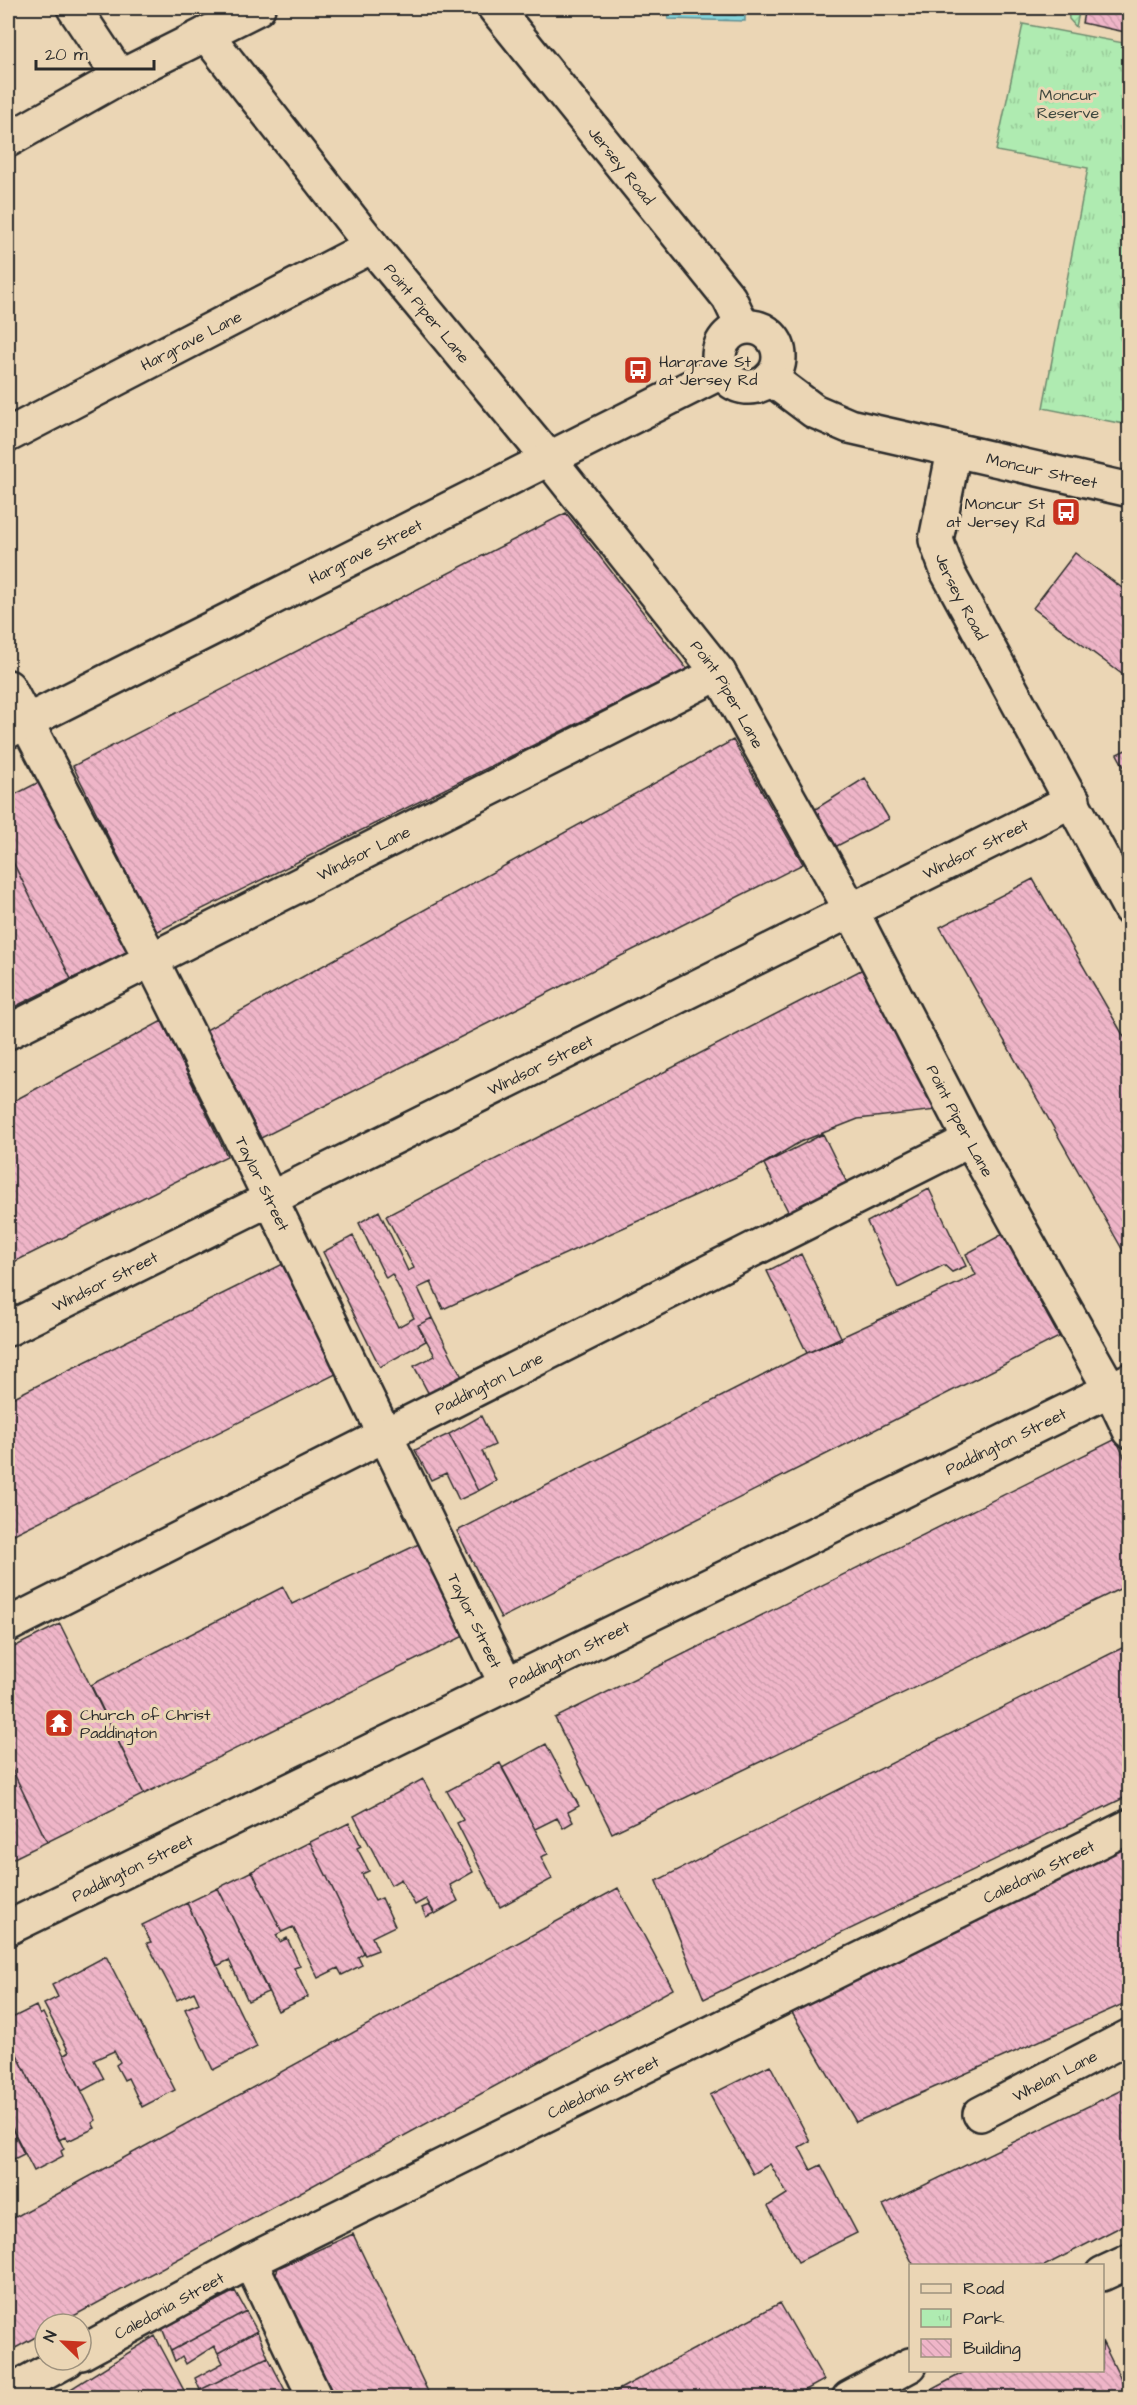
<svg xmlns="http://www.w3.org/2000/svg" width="1137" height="2405" font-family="'Architects Daughter',sans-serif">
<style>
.park{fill:url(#park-tufts);stroke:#6d8b6e;stroke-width:1.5}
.garden{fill:url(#garden-furrows);stroke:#6d8b6e;stroke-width:1.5}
.water{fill:url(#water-waves);stroke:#609094;stroke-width:1.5}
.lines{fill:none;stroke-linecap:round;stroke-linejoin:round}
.shore{stroke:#4e6f71;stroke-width:1.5}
.building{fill:url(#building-back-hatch);stroke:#2b2b2b;stroke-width:1.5}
.minor-casing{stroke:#2b2b2b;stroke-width:38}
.minor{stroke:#ebd6b5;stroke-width:33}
.labels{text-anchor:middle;stroke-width:6;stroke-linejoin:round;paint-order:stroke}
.park-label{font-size:16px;fill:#3f483f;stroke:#ebd6b5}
.street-label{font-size:16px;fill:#2b2b2b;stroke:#ebd6b5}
.poi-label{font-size:16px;fill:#2b2b2b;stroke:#ebd6b5;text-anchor:start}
</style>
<defs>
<pattern id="park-tufts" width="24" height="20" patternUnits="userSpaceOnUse" patternTransform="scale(1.5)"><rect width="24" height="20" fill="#afebb1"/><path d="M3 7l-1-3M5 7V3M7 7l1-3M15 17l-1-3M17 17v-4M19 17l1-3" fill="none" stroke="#97ca98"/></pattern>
<pattern id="garden-furrows" width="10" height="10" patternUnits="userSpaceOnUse" patternTransform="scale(1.5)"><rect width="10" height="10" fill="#afebb1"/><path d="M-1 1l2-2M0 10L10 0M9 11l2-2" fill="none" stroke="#97ca98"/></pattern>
<pattern id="water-waves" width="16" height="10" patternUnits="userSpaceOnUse" patternTransform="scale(1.5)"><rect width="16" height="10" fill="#83d4da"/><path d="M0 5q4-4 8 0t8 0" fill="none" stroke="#71b6bb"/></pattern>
<pattern id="building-back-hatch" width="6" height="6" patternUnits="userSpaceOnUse" patternTransform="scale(1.5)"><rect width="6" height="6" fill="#efb5c8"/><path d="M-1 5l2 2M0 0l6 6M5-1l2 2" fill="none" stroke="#cd9cac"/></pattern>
</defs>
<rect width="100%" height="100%" fill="#ebd6b5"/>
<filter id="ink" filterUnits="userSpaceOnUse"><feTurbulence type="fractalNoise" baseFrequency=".0167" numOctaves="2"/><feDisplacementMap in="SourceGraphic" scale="12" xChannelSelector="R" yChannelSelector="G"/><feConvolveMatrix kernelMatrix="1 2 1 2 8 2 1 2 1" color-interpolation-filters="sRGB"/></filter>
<g filter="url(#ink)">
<path class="park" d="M 1023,24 L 1129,44 L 1129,425 L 1043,408 L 1088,168 L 996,151 Z"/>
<path class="garden" d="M 1068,8 L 1080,8 L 1076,27 L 1069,19 Z"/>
<path class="water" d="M 669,8 L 745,8 L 745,21 L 668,19 Z"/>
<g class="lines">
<path class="shore" d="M 674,8 L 677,13 L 736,15 L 739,8"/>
</g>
<path class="building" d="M 1085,8 L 1130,8 L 1130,33 L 1082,23 Z
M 566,513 L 687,669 L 156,932 L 73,766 Z
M 1075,553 L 1130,594 L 1130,680 L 1033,608 Z
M 733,740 L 803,864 L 261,1138 L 206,1030 Z
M 1130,748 L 1130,778 L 1117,754 Z
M 865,778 L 889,819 L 833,848 L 809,813 Z
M 41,781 L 127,952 L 71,979 L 8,852 L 8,798 Z
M 8,852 L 71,979 L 8,1010 Z
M 1033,879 L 1130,1047 L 1130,1263 L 940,927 Z
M 863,969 L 937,1110 L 858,1119 L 800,1142 L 758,1167 L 443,1309 L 431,1282 L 418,1288 L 432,1318 L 418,1325 L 426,1341 L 380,1367 L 323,1252 L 353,1236 L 398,1327 L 414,1318 L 392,1274 L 386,1278 L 359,1223 L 379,1211 L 408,1271 L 414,1268 L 386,1216 Z
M 162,1021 L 227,1156 L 8,1265 L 8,1104 Z
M 823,1134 L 847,1183 L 790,1215 L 764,1164 Z
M 929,1189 L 966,1266 L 952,1272 L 944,1265 L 898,1288 L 867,1222 Z
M 1003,1234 L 1059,1337 L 501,1618 L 457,1531 L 807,1353 L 976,1275 L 966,1254 Z
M 801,1254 L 842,1339 L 807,1353 L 767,1271 Z
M 285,1263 L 338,1373 L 8,1537 L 8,1400 Z
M 432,1318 L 465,1383 L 432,1400 L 414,1366 L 435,1356 L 418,1325 Z
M 481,1416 L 495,1445 L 482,1451 L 496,1481 L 478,1491 L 449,1434 Z
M 449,1434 L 478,1491 L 459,1500 L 446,1473 L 431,1480 L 415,1450 Z
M 1116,1439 L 1130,1470 L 1130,1584 L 612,1833 L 555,1718 Z
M 423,1542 L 468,1634 L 144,1794 L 91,1685 L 283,1587 L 292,1604 Z
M 60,1624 L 144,1794 L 47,1842 L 8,1761 L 8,1650 Z
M 1130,1644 L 1130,1795 L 704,1999 L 656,1881 Z
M 546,1744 L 579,1806 L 568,1812 L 573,1822 L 563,1828 L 557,1818 L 535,1829 L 502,1768 Z
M 8,1761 L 47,1842 L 8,1861 Z
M 500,1763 L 548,1854 L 541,1857 L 552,1879 L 500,1907 L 457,1823 L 463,1820 L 447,1791 Z
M 423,1779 L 473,1872 L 450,1885 L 458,1901 L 435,1914 L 426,1899 L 415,1905 L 401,1879 L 391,1885 L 354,1816 Z
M 349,1823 L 361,1846 L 357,1848 L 369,1871 L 362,1874 L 375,1901 L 382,1898 L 395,1926 L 372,1937 L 378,1950 L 365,1955 L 310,1842 Z
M 1130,1841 L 1130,2001 L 856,2122 L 791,2011 Z
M 310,1842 L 364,1953 L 358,1957 L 362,1965 L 342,1975 L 338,1968 L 318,1978 L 293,1927 L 282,1932 L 252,1871 Z
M 252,1871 L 282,1932 L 276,1935 L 280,1942 L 287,1938 L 300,1966 L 294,1968 L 308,1997 L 278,2011 L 218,1888 Z
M 218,1888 L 268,1992 L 248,2001 L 229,1960 L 217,1966 L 187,1903 Z
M 618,1888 L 673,1989 L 59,2324 L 45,2324 L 45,2332 L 8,2352 L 8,2221 Z
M 187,1903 L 257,2047 L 213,2070 L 185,2009 L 199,2003 L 194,1992 L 177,2000 L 147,1943 L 151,1942 L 142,1925 Z
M 429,1905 L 434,1913 L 426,1917 L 422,1908 Z
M 106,1956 L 175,2090 L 142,2107 L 128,2078 L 124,2080 L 116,2065 L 120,2062 L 114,2051 L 94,2060 L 104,2079 L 82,2091 L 64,2055 L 69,2052 L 44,2004 L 58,1997 L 52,1985 Z
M 36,2006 L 40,2015 L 43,2013 L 96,2120 L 92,2123 L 95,2128 L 68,2141 L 65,2137 L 59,2140 L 8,2036 L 8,2016 L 10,2019 Z
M 8,2036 L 64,2149 L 61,2151 L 63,2156 L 34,2171 L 8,2120 Z
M 770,2065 L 810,2141 L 799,2147 L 811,2170 L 821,2165 L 857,2233 L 798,2262 L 768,2206 L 787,2194 L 770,2164 L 753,2174 L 710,2095 Z
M 1130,2086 L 1130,2222 L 1044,2266 L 914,2266 L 883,2205 Z
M 8,2120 L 24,2154 L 8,2162 Z
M 353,2234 L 431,2398 L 334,2398 L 274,2279 L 278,2268 Z
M 235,2291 L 246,2311 L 171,2351 L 162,2328 Z
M 780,2303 L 824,2380 L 791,2398 L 603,2398 Z
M 246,2311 L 257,2331 L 218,2353 L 214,2346 L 186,2364 L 182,2356 L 175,2361 L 171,2351 Z
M 257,2331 L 268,2357 L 200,2390 L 195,2378 L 223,2363 L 218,2353 Z
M 155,2336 L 188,2398 L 62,2398 L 61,2395 Z
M 1102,2341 L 1130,2398 L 916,2398 L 968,2370 L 1102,2370 Z
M 268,2357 L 289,2398 L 192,2398 L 200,2390 Z"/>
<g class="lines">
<g class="minor-casing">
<g id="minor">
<path d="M 74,8 L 120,77"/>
<path id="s1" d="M 495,8 L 729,298 L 743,327"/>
<path id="s2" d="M 206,34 L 372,246 L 549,459 L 719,673 L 851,910 L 970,1140 L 1110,1389 L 1130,1431"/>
<path d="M 8,140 L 120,77 L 258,8"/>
<circle cx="749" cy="357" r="30"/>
<path id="s3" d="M 770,378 L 814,411 L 849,426 L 1130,490"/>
<path id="s4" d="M 8,435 L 372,246"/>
<path id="s5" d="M 954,451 L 936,540 L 948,573 L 1130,909"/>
<path id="s6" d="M 8,687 L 151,959 L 254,1165 L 506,1684"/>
<path id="s7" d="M 8,731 L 723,371"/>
<path id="s8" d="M 8,1032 L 719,673"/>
<path id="s9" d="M 8,1329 L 1073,800"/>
<path id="s10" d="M 8,1625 L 970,1140"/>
<path id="s11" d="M 8,1928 L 1130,1380"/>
<path id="s12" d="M 980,2114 L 1130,2036"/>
<path d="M 250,2261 L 315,2398"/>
<path d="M 1102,2274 L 1130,2261"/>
<path id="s13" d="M 81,2353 L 250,2261 L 1130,1826"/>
<path d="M 8,2393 L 68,2360"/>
<path d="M 849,2398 L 910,2365"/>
</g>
</g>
<use href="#minor" class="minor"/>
</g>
</g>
<defs>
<g id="bus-square" transform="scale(1.5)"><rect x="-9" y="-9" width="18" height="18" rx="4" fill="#c8321e" stroke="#ebd6b5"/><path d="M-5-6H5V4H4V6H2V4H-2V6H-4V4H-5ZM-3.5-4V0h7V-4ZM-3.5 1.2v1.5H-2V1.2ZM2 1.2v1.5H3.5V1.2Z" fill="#fff"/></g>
<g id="temple-square" transform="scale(1.5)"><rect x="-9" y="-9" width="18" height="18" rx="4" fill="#c8321e" stroke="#ebd6b5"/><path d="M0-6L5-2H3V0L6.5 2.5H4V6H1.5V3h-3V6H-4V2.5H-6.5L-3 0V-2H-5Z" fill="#fff"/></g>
</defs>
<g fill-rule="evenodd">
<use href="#bus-square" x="638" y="370"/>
<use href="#bus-square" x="1066" y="512"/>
<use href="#temple-square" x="59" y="1723"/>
</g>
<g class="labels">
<g class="park-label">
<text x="1068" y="100">Moncur<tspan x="1068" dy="18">Reserve</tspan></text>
</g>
<g class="street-label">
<text dy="6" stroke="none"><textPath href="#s1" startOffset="202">Jersey Road</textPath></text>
<text dy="6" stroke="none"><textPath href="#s2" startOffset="356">Point Piper Lane</textPath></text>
<text dy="6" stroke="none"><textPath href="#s4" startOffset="206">Hargrave Lane</textPath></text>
<text dy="6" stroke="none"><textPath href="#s3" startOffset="291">Moncur Street</textPath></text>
<text dy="6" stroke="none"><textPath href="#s7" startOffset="400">Hargrave Street</textPath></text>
<text dy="6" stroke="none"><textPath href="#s5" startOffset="153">Jersey Road</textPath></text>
<text dy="6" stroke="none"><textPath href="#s2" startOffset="842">Point Piper Lane</textPath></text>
<text dy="6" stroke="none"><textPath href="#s9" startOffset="1080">Windsor Street</textPath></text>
<text dy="6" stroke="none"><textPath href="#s8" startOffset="398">Windsor Lane</textPath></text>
<text dy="6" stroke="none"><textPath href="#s9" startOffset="594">Windsor Street</textPath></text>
<text dy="6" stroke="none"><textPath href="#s2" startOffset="1328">Point Piper Lane</textPath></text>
<text dy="6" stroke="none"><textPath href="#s6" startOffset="558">Taylor Street</textPath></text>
<text dy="6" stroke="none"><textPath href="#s9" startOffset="108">Windsor Street</textPath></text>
<text dy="6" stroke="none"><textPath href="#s10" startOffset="538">Paddington Lane</textPath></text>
<text dy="6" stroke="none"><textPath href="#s11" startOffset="1110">Paddington Street</textPath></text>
<text dy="6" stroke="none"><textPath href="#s6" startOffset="1044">Taylor Street</textPath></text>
<text dy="6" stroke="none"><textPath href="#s11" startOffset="624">Paddington Street</textPath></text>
<text dy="6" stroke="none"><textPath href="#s11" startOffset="138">Paddington Street</textPath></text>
<text dy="6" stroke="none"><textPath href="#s13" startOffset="1072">Caledonia Street</textPath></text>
<text dy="6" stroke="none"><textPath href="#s12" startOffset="84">Whelan Lane</textPath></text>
<text dy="6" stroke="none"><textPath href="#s13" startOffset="586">Caledonia Street</textPath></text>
<text dy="6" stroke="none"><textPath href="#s13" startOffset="100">Caledonia Street</textPath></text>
</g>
<g class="poi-label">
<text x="659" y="367">Hargrave St<tspan x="659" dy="18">at Jersey Rd</tspan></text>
<text x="1045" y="509" text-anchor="end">Moncur St<tspan x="1045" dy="18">at Jersey Rd</tspan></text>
<text x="80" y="1720">Church of Christ<tspan x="80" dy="18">Paddington</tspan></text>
</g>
</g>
<rect width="1137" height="2405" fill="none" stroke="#ebd6b5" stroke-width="30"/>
<rect x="15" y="15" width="1107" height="2375" fill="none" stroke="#2b2b2b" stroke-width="2" filter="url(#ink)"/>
<rect x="909" y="2264" width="195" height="108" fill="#ebd6b5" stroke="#9e927e" stroke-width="1.5"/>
<rect x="921" y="2284" width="30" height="9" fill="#ebd6b5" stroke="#9e927e" stroke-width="1.5"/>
<text x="963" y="2294" font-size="18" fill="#2b2b2b">Road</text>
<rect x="921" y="2309" width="30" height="18" fill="url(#park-tufts)" stroke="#9e927e" stroke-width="1.5"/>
<text x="963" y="2324" font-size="18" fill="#2b2b2b">Park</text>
<rect x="921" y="2339" width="30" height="18" fill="url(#building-back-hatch)" stroke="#9e927e" stroke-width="1.5"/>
<text x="963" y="2354" font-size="18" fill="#2b2b2b">Building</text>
<g transform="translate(63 2342) rotate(294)"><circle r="28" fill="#ebd6b5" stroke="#9e927e" stroke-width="1.5"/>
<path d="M0-4.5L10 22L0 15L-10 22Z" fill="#c8321e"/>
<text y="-9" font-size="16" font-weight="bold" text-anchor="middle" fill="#2b2b2b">N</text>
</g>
<path d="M36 60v9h118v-9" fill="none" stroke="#2b2b2b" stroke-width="3"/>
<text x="45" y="60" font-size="18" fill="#2b2b2b" stroke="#ebd6b5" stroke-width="4.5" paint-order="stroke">20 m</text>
</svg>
